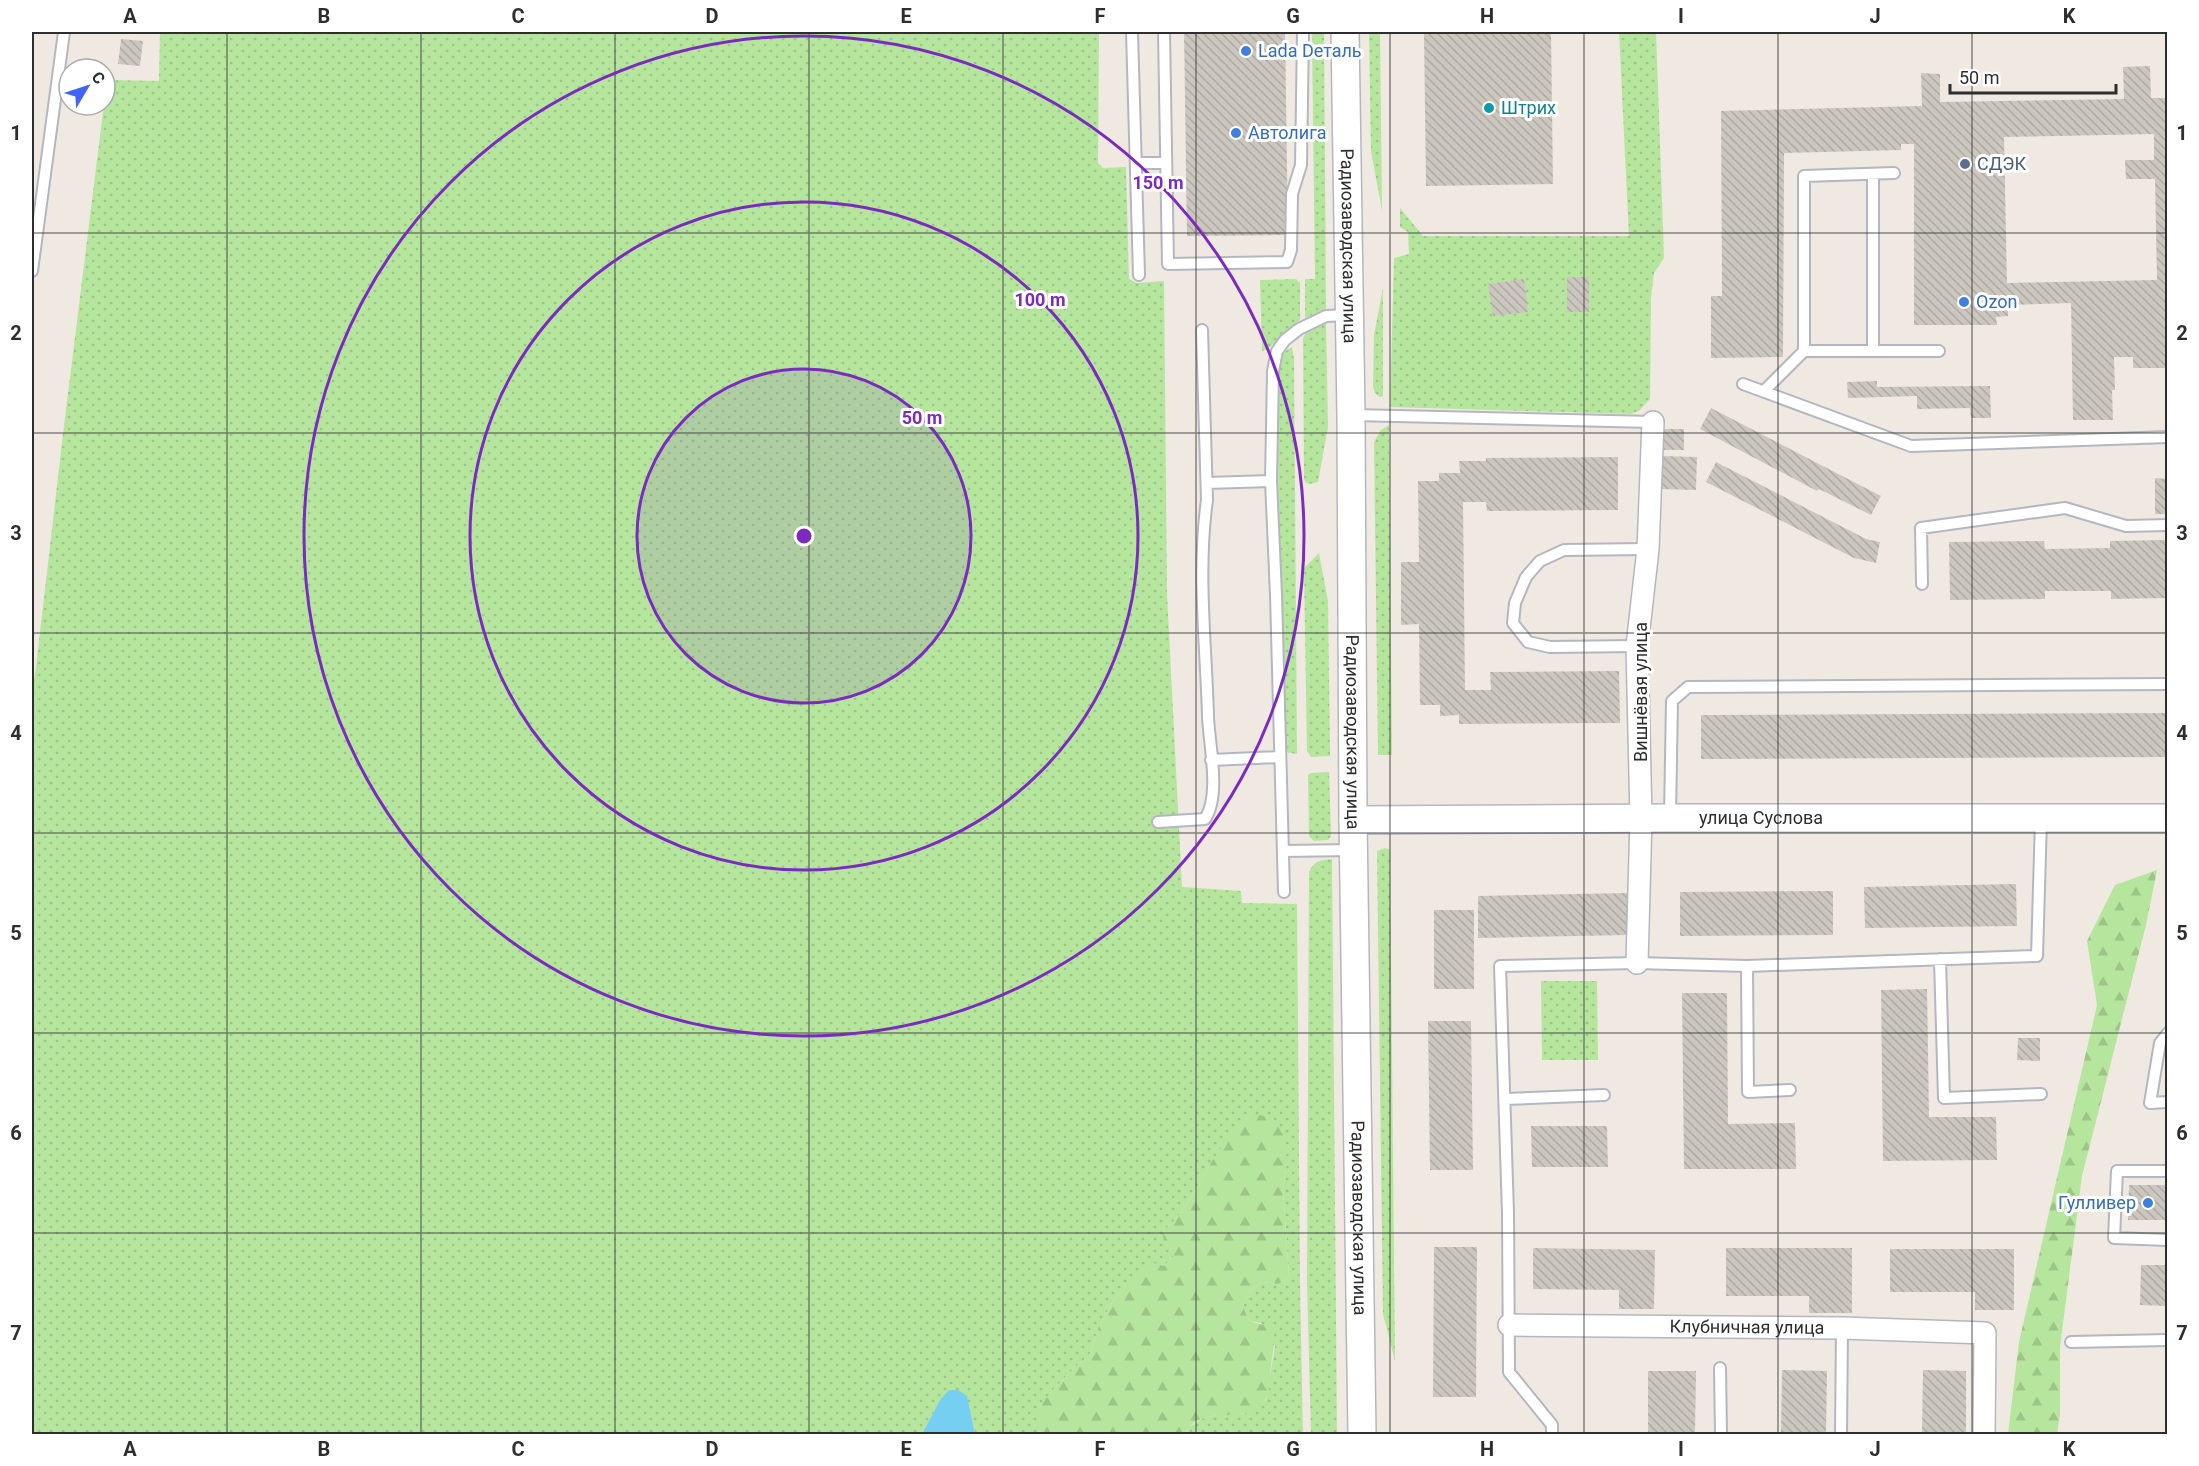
<svg xmlns="http://www.w3.org/2000/svg" width="2199" height="1466" font-family="Roboto,sans-serif">
<style>
.grass{fill:url(#grass-dots)}
.forest{fill:url(#forest-firs)}
.water{fill:#75cff0}
.building{fill:url(#building-back-hatch);fill-rule:evenodd}
.lines{fill:none;stroke-linecap:round;stroke-linejoin:round}
.service-casing{stroke:#b4b7c1;stroke-width:14}
.minor-casing{stroke:#b4b7c1;stroke-width:24}
.tertiary-casing{stroke:#b4b7c1;stroke-width:30}
.service{stroke:#fff;stroke-width:10}
.minor{stroke:#fff;stroke-width:21}
.tertiary{stroke:#fff;stroke-width:27}
.grid{fill:none;stroke:#2e2e2e;stroke-width:1.5;stroke-opacity:0.55}
.ring{fill:none;stroke:#7b2cbf;stroke-width:3}
.shop-dot{fill:#3f7fe0;stroke:#fff;stroke-width:2}
.culture-dot{fill:#0f9aa8;stroke:#fff;stroke-width:2}
.service-dot{fill:#5c6f8a;stroke:#fff;stroke-width:2}
.labels{text-anchor:middle;stroke-width:6;stroke-linejoin:round;paint-order:stroke}
.shop-label{font-size:18px;fill:#366cbe;stroke:#fff;text-anchor:start}
.culture-label{font-size:18px;fill:#0d838f;stroke:#fff;text-anchor:start}
.service-label{font-size:18px;fill:#4e5e75;stroke:#fff;text-anchor:start}
.street-label{font-size:18px;fill:#2e2e2e;stroke:#fff}
.centre{fill:#7b2cbf;stroke:#fff;stroke-width:3}
.ring-label{font-size:18px;text-anchor:middle;font-weight:bold;fill:#7b2cbf;stroke:#fff;stroke-width:6;stroke-linejoin:round;paint-order:stroke}
.neatline{fill:none;stroke:#2e2e2e;stroke-width:2}
.grid-label{font-size:20px;text-anchor:middle;font-weight:bold;fill:#2e2e2e}
</style>
<defs>
<pattern id="grass-dots" width="8" height="8" patternUnits="userSpaceOnUse" patternTransform="scale(1.5)"><rect width="8" height="8" fill="#b6e59e"/><path d="M2 2h.1M6 6h.1" fill="none" stroke="#9dc588" stroke-width="1.8" stroke-linecap="round"/></pattern>
<pattern id="forest-firs" width="22" height="20" patternUnits="userSpaceOnUse" patternTransform="scale(1.5)"><rect width="22" height="20" fill="#b6e59e"/><path d="M5 1l3.5 6h-7zM16 11l3.5 6h-7z" fill="#9dc588"/></pattern>
<pattern id="building-back-hatch" width="6" height="6" patternUnits="userSpaceOnUse" patternTransform="scale(1.5)"><rect width="6" height="6" fill="#cbc7bf"/><path d="M-1 5l2 2M0 0l6 6M5-1l2 2" fill="none" stroke="#afaba4"/></pattern>
</defs>
<rect width="100%" height="100%" fill="#efe9e1"/>
<path class="grass" d="M 160,32 L 1099,32 L 1098,163 L 1103,168 L 1126,167 L 1129,279 L 1137,283 L 1164,281 L 1167,594 L 1182,887 L 1241,891 L 1242,903 L 1297,904 L 1300,1284 L 1303,1434 L 1185,1434 L 1189,1427 L 1203,1418 L 1223,1414 L 1244,1414 L 1266,1400 L 1275,1346 L 1261,1323 L 1249,1321 L 1243,1306 L 1249,1291 L 1262,1282 L 1278,1284 L 1289,1278 L 1283,1188 L 1287,1162 L 1248,1117 L 1213,1159 L 1188,1203 L 1173,1222 L 1162,1232 L 1174,1256 L 1164,1266 L 1150,1263 L 1114,1299 L 1099,1326 L 1089,1356 L 1075,1367 L 1050,1393 L 1038,1431 L 1048,1434 L 975,1434 L 967,1397 L 940,1400 L 922,1434 L 32,1434 L 32,693 L 36,667 L 63,434 L 107,80 L 159,81 Z
M 1312,32 L 1324,32 L 1326,309 L 1305,318 L 1305,279 L 1315,279 Z
M 1369,32 L 1380,32 L 1382,211 L 1371,151 Z
M 1619,32 L 1656,32 L 1664,258 L 1654,273 L 1651,297 L 1650,399 L 1639,411 L 1631,414 L 1390,407 L 1394,258 L 1409,254 L 1408,232 L 1400,227 L 1400,208 L 1423,236 L 1629,236 Z
M 1296,279 L 1300,283 L 1300,320 C 1290,327 1271,349 1262,351 L 1260,280 Z
M 1383,288 L 1383,396 L 1380,397 L 1375,393 L 1373,387 L 1374,335 Z
M 1326,323 L 1328,427 L 1318,482 L 1309,484 L 1305,482 L 1304,478 L 1303,338 L 1306,333 Z
M 1292,347 L 1294,359 L 1297,754 L 1285,752 L 1276,480 L 1279,370 C 1280,360 1282,351 1292,347 Z
M 1389,425 L 1392,755 L 1378,755 L 1374,442 L 1381,430 Z
M 1319,553 L 1328,601 L 1330,756 L 1311,757 L 1307,751 L 1304,568 Z
M 1329,772 L 1331,836 L 1328,840 L 1314,841 L 1309,836 L 1308,775 L 1311,773 Z
M 1385,848 L 1390,850 L 1395,1361 L 1383,1314 L 1377,851 Z
M 1332,859 L 1337,1434 L 1311,1434 L 1307,1283 L 1309,872 C 1314,861 1320,860 1332,859 Z
M 1541,981 L 1597,981 L 1598,1060 L 1542,1060 Z"/>
<path class="forest" d="M 2157,870 L 2146,925 L 2082,1176 L 2060,1347 L 2060,1414 L 2057,1434 L 2008,1434 L 2019,1342 L 2097,1005 L 2087,941 L 2115,885 Z
M 1260,1115 L 1275,1120 L 1285,1137 L 1287,1162 L 1283,1188 L 1289,1278 L 1278,1284 L 1262,1282 L 1249,1291 L 1243,1306 L 1249,1321 L 1274,1328 C 1275,1343 1273,1352 1271,1366 C 1270,1376 1271,1388 1266,1398 C 1253,1429 1201,1400 1185,1434 L 1048,1434 L 1038,1431 L 1037,1411 L 1050,1393 L 1075,1367 L 1089,1356 L 1099,1326 L 1114,1299 L 1150,1262 L 1164,1266 L 1174,1256 L 1166,1248 L 1162,1232 L 1173,1222 L 1188,1203 L 1213,1159 L 1225,1143 L 1248,1117 Z"/>
<path class="water" d="M 949,1390 L 958,1390 L 967,1396 L 975,1434 L 922,1434 L 940,1400 Z"/>
<path class="building" d="M 1184,32 L 1285,32 L 1288,235 L 1187,236 Z
M 1424,32 L 1551,32 L 1553,184 L 1426,186 Z
M 121,39 L 143,41 L 140,66 L 118,64 Z
M 2150,66 L 2151,98 L 2168,98 L 2168,368 L 2133,368 L 2133,357 L 2114,357 L 2115,390 L 2112,390 L 2113,420 L 2073,420 L 2071,303 L 2008,305 L 2008,316 L 1996,317 L 1997,325 L 1914,325 L 1914,144 L 1901,144 L 1901,150 L 1784,153 L 1783,357 L 1711,358 L 1711,296 L 1722,296 L 1721,111 L 1922,106 L 1921,73 L 1940,74 L 1940,102 L 2124,99 L 2123,67 ZM 2154,134 L 2154,160 L 2125,160 L 2126,179 L 2155,179 L 2157,280 L 2007,283 L 2004,137 Z
M 1567,277 L 1589,277 L 1589,312 L 1567,312 Z
M 1524,279 L 1528,312 L 1493,316 L 1488,284 Z
M 1877,381 L 1877,387 L 1990,386 L 1991,418 L 1971,418 L 1970,408 L 1917,409 L 1917,396 L 1848,398 L 1847,382 Z
M 1711,408 L 1881,496 L 1871,515 L 1819,489 L 1817,491 L 1700,429 Z
M 1664,429 L 1684,429 L 1684,450 L 1664,450 Z
M 1662,456 L 1697,457 L 1696,490 L 1661,489 Z
M 1618,457 L 1618,510 L 1487,511 L 1486,502 L 1463,502 L 1465,690 L 1491,690 L 1490,672 L 1619,671 L 1620,723 L 1459,724 L 1459,715 L 1440,716 L 1440,705 L 1420,705 L 1419,624 L 1401,625 L 1401,562 L 1419,562 L 1418,481 L 1439,481 L 1439,473 L 1460,473 L 1459,461 L 1486,461 L 1486,458 Z
M 1716,462 L 1866,539 L 1880,542 L 1876,563 L 1854,558 L 1706,482 Z
M 2155,478 L 2168,479 L 2168,514 L 2155,514 Z
M 2168,540 L 2168,598 L 2111,599 L 2111,591 L 2045,591 L 2045,599 L 1950,600 L 1949,542 L 2044,541 L 2045,549 L 2110,548 L 2110,541 Z
M 2168,713 L 2168,757 L 1701,759 L 1701,715 Z
M 2016,884 L 2017,926 L 1865,928 L 1864,887 Z
M 1833,891 L 1833,935 L 1680,936 L 1680,892 Z
M 1627,893 L 1628,935 L 1478,938 L 1478,896 Z
M 1434,910 L 1474,910 L 1474,989 L 1434,989 Z
M 1927,989 L 1929,1117 L 1996,1117 L 1997,1160 L 1883,1161 L 1881,990 Z
M 1682,993 L 1727,993 L 1728,1124 L 1795,1123 L 1796,1169 L 1684,1169 Z
M 1428,1021 L 1471,1021 L 1473,1170 L 1430,1170 Z
M 2018,1038 L 2040,1038 L 2040,1061 L 2017,1060 Z
M 1531,1126 L 1607,1126 L 1608,1167 L 1532,1167 Z
M 2129,1185 L 2168,1185 L 2168,1220 L 2128,1220 Z
M 1434,1247 L 1477,1247 L 1476,1397 L 1433,1397 Z
M 1533,1248 L 1655,1250 L 1654,1309 L 1619,1309 L 1619,1290 L 1533,1289 Z
M 1726,1248 L 1852,1248 L 1852,1313 L 1809,1313 L 1809,1296 L 1726,1296 Z
M 1890,1249 L 2014,1249 L 2014,1310 L 1975,1310 L 1975,1292 L 1890,1292 Z
M 2141,1265 L 2168,1265 L 2168,1306 L 2140,1305 Z
M 1782,1370 L 1827,1371 L 1826,1434 L 1781,1434 Z
M 1923,1370 L 1966,1371 L 1966,1434 L 1922,1434 Z
M 1648,1371 L 1696,1371 L 1695,1434 L 1648,1434 Z"/>
<g class="lines">
<g class="service-casing">
<path id="service" d="M 1132,32 L 1139,275
M 1164,32 L 1168,264 L 1287,262 L 1291,250 L 1292,194 L 1301,165 L 1303,32
M 1136,163 L 1166,163
M 32,271 L 64,32
M 1804,351 L 1804,176 L 1894,173
M 1873,351 L 1873,174
M 1743,384 L 1911,446 L 2168,437
M 1764,391 L 1804,351 L 1939,351
M 1352,415 L 1653,422
M 1207,483 L 1271,481
M 1922,584 L 1921,528 L 2065,508 L 2126,526 L 2168,525
M 1637,646 L 1550,647 L 1528,642 L 1513,623 L 1515,603 L 1526,577 L 1540,561 L 1564,550 L 1648,549
M 1211,760 L 1280,757
M 1670,817 L 1672,701 L 1688,687 L 2168,684
M 1158,822 L 1205,819 C 1221,795 1209,745 1208,716 C 1206,645 1197,571 1207,500 L 1202,330
M 1283,851 L 1354,850
M 1284,892 L 1276,595 L 1271,481 L 1273,371 L 1277,351 L 1285,340 L 1299,329 L 1326,316 L 1349,315
M 1940,959 L 1944,1098 L 2041,1094
M 1747,966 L 1748,1092 L 1790,1090
M 2168,1033 L 2160,1043 L 2150,1103 L 2168,1102
M 1505,1099 L 1604,1095
M 2168,1171 L 2117,1171 L 2114,1238 L 2168,1240
M 2071,1342 L 2168,1340
M 1720,1368 L 1721,1434
M 1552,1434 L 1552,1425 L 1509,1372 L 1508,1213 L 1500,966 L 1637,963 L 1747,966 L 2037,956 L 2041,819
M 1841,1434 L 1842,1328"/>
</g>
<g class="minor-casing">
<g id="minor">
<path d="M 1637,963 L 1641,818 L 1637,646 L 1648,549 L 1653,422"/>
<path id="s1" d="M 1509,1325 L 1842,1328 L 1985,1333 L 1984,1434"/>
</g>
</g>
<g class="tertiary-casing">
<g id="tertiary">
<path id="s2" d="M 1345,32 L 1351,415 L 1353,820 L 1362,1434"/>
<path id="s3" d="M 1353,820 L 1670,818 L 2168,818"/>
</g>
</g>
<use href="#service" class="service"/>
<use href="#minor" class="minor"/>
<use href="#tertiary" class="tertiary"/>
</g>
<path class="grid" d="M 227,32 L 227,1434M 421,32 L 421,1434M 615,32 L 615,1434M 809,32 L 809,1434M 1003,32 L 1003,1434M 1196,32 L 1196,1434M 1390,32 L 1390,1434M 1584,32 L 1584,1434M 1778,32 L 1778,1434M 1972,32 L 1972,1434M 32,233 L 2168,233M 32,433 L 2168,433M 32,633 L 2168,633M 32,833 L 2168,833M 32,1033 L 2168,1033M 32,1233 L 2168,1233"/>
<circle cx="804" cy="536" r="167" fill="#7b2cbf" fill-opacity=".12"/>
<g class="ring">
<circle cx="804" cy="536" r="167"/>
<circle cx="804" cy="536" r="334"/>
<circle cx="804" cy="536" r="500"/>
</g>
<g class="shop-dot">
<circle cx="1246" cy="51" r="6"/>
<circle cx="1236" cy="133" r="6"/>
<circle cx="1964" cy="302" r="6"/>
<circle cx="2148" cy="1203" r="6"/>
</g>
<circle class="culture-dot" cx="1489" cy="108" r="6"/>
<circle class="service-dot" cx="1965" cy="164" r="6"/>
<g class="labels">
<g class="shop-label">
<text x="1258" y="57">Lada Dеталь</text>
<text x="1248" y="139">Автолига</text>
<text x="1976" y="308">Ozon</text>
<text x="2136" y="1209" text-anchor="end">Гулливер</text>
</g>
<g class="culture-label">
<text x="1501" y="114">Штрих</text>
</g>
<g class="service-label">
<text x="1977" y="170">СДЭК</text>
</g>
<g class="street-label">
<text dy="6" stroke="none"><textPath href="#s2" startOffset="214">Радиозаводская улица</textPath></text>
<text transform="translate(1641 692) rotate(-90)" y="6">Вишнёвая улица</text>
<text dy="6" stroke="none"><textPath href="#s2" startOffset="700">Радиозаводская улица</textPath></text>
<text dy="6" stroke="none"><textPath href="#s3" startOffset="408">улица Суслова</textPath></text>
<text dy="6" stroke="none"><textPath href="#s2" startOffset="1186">Радиозаводская улица</textPath></text>
<text dy="6" stroke="none"><textPath href="#s1" startOffset="238">Клубничная улица</textPath></text>
</g>
</g>
<circle cx="804" cy="536" r="9" class="centre"/>
<g class="ring-label">
<text x="1158" y="189">150 m</text>
<text x="1040" y="306">100 m</text>
<text x="922" y="424">50 m</text>
</g>
<rect width="2199" height="1466" fill="none" stroke="#ffffff" stroke-width="66"/>
<g transform="translate(87 87) rotate(51)"><circle r="28" fill="#ffffff" stroke="#ababab" stroke-width="1.5"/>
<path d="M0-4.5L10 22L0 15L-10 22Z" fill="#4264fb"/>
<text y="-9" font-size="16" font-weight="bold" text-anchor="middle" fill="#2e2e2e">С</text>
</g>
<path d="M1950 84v9h166v-9" fill="none" stroke="#2e2e2e" stroke-width="3"/>
<text x="1959" y="84" font-size="18" fill="#2e2e2e" stroke="#ffffff" stroke-width="4.5" paint-order="stroke">50 m</text>
<rect x="33" y="33" width="2133" height="1400" class="neatline"/>
<g class="grid-label">
<text x="130" y="23">A</text>
<text x="324" y="23">B</text>
<text x="518" y="23">C</text>
<text x="712" y="23">D</text>
<text x="906" y="23">E</text>
<text x="1100" y="23">F</text>
<text x="1293" y="23">G</text>
<text x="1487" y="23">H</text>
<text x="1681" y="23">I</text>
<text x="1875" y="23">J</text>
<text x="2069" y="23">K</text>
<text x="16" y="140">1</text>
<text x="2182" y="140">1</text>
<text x="16" y="340">2</text>
<text x="2182" y="340">2</text>
<text x="16" y="540">3</text>
<text x="2182" y="540">3</text>
<text x="16" y="740">4</text>
<text x="2182" y="740">4</text>
<text x="16" y="940">5</text>
<text x="2182" y="940">5</text>
<text x="16" y="1140">6</text>
<text x="2182" y="1140">6</text>
<text x="16" y="1340">7</text>
<text x="2182" y="1340">7</text>
<text x="130" y="1456">A</text>
<text x="324" y="1456">B</text>
<text x="518" y="1456">C</text>
<text x="712" y="1456">D</text>
<text x="906" y="1456">E</text>
<text x="1100" y="1456">F</text>
<text x="1293" y="1456">G</text>
<text x="1487" y="1456">H</text>
<text x="1681" y="1456">I</text>
<text x="1875" y="1456">J</text>
<text x="2069" y="1456">K</text>
</g>
</svg>
